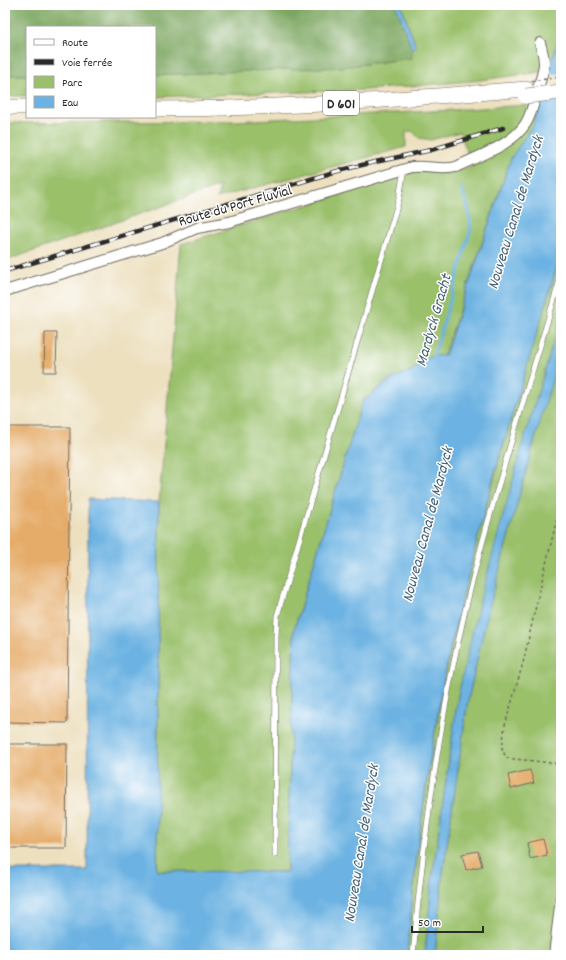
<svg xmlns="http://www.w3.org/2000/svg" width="566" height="960" font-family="Dekko,sans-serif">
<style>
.green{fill:#9ac06b;stroke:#62764b}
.forest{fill:#7ba65f;stroke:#536845}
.water{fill:#6cb2e2;stroke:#4c6e86}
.pier{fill:#ede0bf}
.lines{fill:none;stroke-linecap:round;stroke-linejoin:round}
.stream{stroke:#6cb2e2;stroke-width:3}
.building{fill:#e5ac69}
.service-casing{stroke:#6f6a5f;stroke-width:6}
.minor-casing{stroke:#6f6a5f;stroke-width:12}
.primary-casing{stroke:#6f6a5f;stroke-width:16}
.path{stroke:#6f6a5f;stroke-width:1.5;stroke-dasharray:3 3;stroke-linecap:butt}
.service{stroke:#fff;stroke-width:5}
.minor{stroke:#fff;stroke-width:10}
.primary{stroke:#fff;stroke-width:15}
.rail-casing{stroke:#2b2b2b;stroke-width:4.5}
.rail{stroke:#fff;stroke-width:3;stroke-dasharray:9;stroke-linecap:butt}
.primary-bridge-casing{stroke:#6f6a5f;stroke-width:16;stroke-linecap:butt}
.path-bridge{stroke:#6f6a5f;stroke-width:1.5;stroke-dasharray:3 3;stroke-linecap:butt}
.primary-bridge{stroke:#fff;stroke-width:15}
.labels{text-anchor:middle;stroke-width:3;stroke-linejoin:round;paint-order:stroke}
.shield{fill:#fff;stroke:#6b6b6b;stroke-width:1}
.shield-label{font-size:14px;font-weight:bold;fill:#2b2b2b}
.street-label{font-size:15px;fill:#2b2b2b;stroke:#fff}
.water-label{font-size:16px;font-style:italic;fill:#456174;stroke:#fff}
</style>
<rect width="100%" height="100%" fill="#fff"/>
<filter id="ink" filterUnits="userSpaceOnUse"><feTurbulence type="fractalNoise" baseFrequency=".025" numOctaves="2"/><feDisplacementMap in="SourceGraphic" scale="8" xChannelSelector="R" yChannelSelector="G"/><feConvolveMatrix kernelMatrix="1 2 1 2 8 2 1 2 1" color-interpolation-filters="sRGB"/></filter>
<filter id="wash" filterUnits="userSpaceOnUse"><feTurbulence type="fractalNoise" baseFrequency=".012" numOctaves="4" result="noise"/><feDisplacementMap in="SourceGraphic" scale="16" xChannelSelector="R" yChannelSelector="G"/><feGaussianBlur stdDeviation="0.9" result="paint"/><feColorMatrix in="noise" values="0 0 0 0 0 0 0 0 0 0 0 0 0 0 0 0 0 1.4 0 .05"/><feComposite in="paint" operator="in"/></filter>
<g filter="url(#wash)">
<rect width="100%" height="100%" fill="#ede0bf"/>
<path class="green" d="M 401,5 L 561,5 L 561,31 L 549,71 L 473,81 L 364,90 L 155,97 L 155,75 L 342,67 L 411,58 L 412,49 L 416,47 Z
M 5,75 L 27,75 L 27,96 L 5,96 Z
M 540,104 L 533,125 L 511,158 L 444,355 L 430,357 L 412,370 L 388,381 L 362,402 L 294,630 L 287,872 L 157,871 L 159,502 L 181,244 L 413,172 L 421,170 L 449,174 L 472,167 L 460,132 L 431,140 L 419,138 L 412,131 L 406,132 L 406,147 L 217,198 L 220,186 L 5,261 L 5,123 L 234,121 L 452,110 Z
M 561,253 L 561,318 L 524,439 L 458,696 L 432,879 L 425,955 L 407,955 C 418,832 435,711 464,591 C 492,477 528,365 561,253 Z
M 561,350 L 561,955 L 435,955 L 442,880 L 468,700 L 488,612 L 530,456 Z"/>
<path class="forest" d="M 5,5 L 396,5 L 412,49 L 412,58 L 342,67 L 155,75 L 155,27 L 27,27 L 27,75 L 5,75 Z"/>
<path class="water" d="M 396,5 L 401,5 L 416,47 L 412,49 Z
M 561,31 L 561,253 L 493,479 L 464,592 L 451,645 L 442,689 L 427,779 L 416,861 L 407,955 L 5,955 L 5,870 L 87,870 L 88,499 L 159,502 L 157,871 L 287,872 L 294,630 L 362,402 L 388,381 L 412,370 L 430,357 L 445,355 L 511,158 L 533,125 Z
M 561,318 L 561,350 L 530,456 L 488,612 L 468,700 L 442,880 L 435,955 L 425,955 L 432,879 L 458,696 L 479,604 L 524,439 Z"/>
<path class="pier" d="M 561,74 L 561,97 L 539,100 L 545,75 Z"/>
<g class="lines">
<path class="stream" d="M 433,359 L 470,232 C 472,216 467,203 461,188"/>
</g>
<g id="blocks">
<path class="building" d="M 45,333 L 57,333 L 56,372 L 44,372 Z
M 5,427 L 70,427 L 67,723 L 5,722 Z
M 5,744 L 67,744 L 66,848 L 5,848 Z
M 530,770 L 534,783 L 511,789 L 508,775 Z
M 543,839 L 547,855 L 530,859 L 527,843 Z
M 478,851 L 482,866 L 466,870 L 462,854 Z"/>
</g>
</g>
<g filter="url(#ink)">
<use href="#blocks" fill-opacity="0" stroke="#6f6a5f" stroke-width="1"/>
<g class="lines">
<g class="service-casing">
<path id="service" d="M 275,854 L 276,636 L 277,616 L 399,199 L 404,169
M 413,955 C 424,829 441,705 472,582 C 498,479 531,378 561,276"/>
</g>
<g class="minor-casing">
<path id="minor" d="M 5,291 L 162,243 L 197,228 L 229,222 L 412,167 C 427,165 441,171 456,167 C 478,156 513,145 526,123 C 532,113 534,101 537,91 C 544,69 547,65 540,43
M 554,955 L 561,898"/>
</g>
<g class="primary-casing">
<path id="primary" d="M 5,107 L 27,107
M 155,109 C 279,109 403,99 526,89"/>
</g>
<path class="path" d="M 561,502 L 538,597 L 523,663 L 505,725 L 502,748 L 506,758 L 561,764"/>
<use href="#service" class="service"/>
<use href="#minor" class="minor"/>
<use href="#primary" class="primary"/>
<g class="rail-casing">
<path id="rail" d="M 5,271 L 334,172 L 366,164 L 431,150 L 503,128"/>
</g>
<use href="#rail" class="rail"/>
<g class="primary-bridge-casing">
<path id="primary-bridge" d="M 526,96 L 561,92"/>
</g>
<path class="path-bridge" d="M 531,81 L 561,77"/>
<use href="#primary-bridge" class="primary-bridge"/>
</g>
</g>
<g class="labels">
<rect class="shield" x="323" y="91" width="36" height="24" rx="3"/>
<g class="shield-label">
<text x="341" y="108">D 601</text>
</g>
<g class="street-label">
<text transform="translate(235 205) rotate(-16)" y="5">Route du Port Fluvial</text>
</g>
<g class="water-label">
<text transform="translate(514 212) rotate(-73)" y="6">Nouveau Canal de Mardyck</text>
<text transform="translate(432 320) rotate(-74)" y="6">Mardyck Gracht</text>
<text transform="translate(426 524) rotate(-75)" y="6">Nouveau Canal de Mardyck</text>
<text transform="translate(360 843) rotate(-81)" y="6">Nouveau Canal de Mardyck</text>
</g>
</g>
<rect width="566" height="960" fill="none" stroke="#fff" stroke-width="20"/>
<rect x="26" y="26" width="130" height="92" fill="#ffffff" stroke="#aaaaaa"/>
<rect x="34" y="39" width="20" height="6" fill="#ffffff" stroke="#aaaaaa"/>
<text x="62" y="46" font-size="12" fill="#2b2b2b">Route</text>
<rect x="34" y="59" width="20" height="6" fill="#2b2b2b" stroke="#aaaaaa"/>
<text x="62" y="66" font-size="12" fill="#2b2b2b">Voie ferrée</text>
<rect x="34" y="76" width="20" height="12" fill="#9ac06b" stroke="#aaaaaa"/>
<text x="62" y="86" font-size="12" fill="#2b2b2b">Parc</text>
<rect x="34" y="96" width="20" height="12" fill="#6cb2e2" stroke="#aaaaaa"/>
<text x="62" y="106" font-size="12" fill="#2b2b2b">Eau</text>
<path d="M412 926v6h71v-6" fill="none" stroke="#2b2b2b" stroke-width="2"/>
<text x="418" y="926" font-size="12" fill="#2b2b2b" stroke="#ffffff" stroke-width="3" paint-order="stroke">50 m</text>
</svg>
